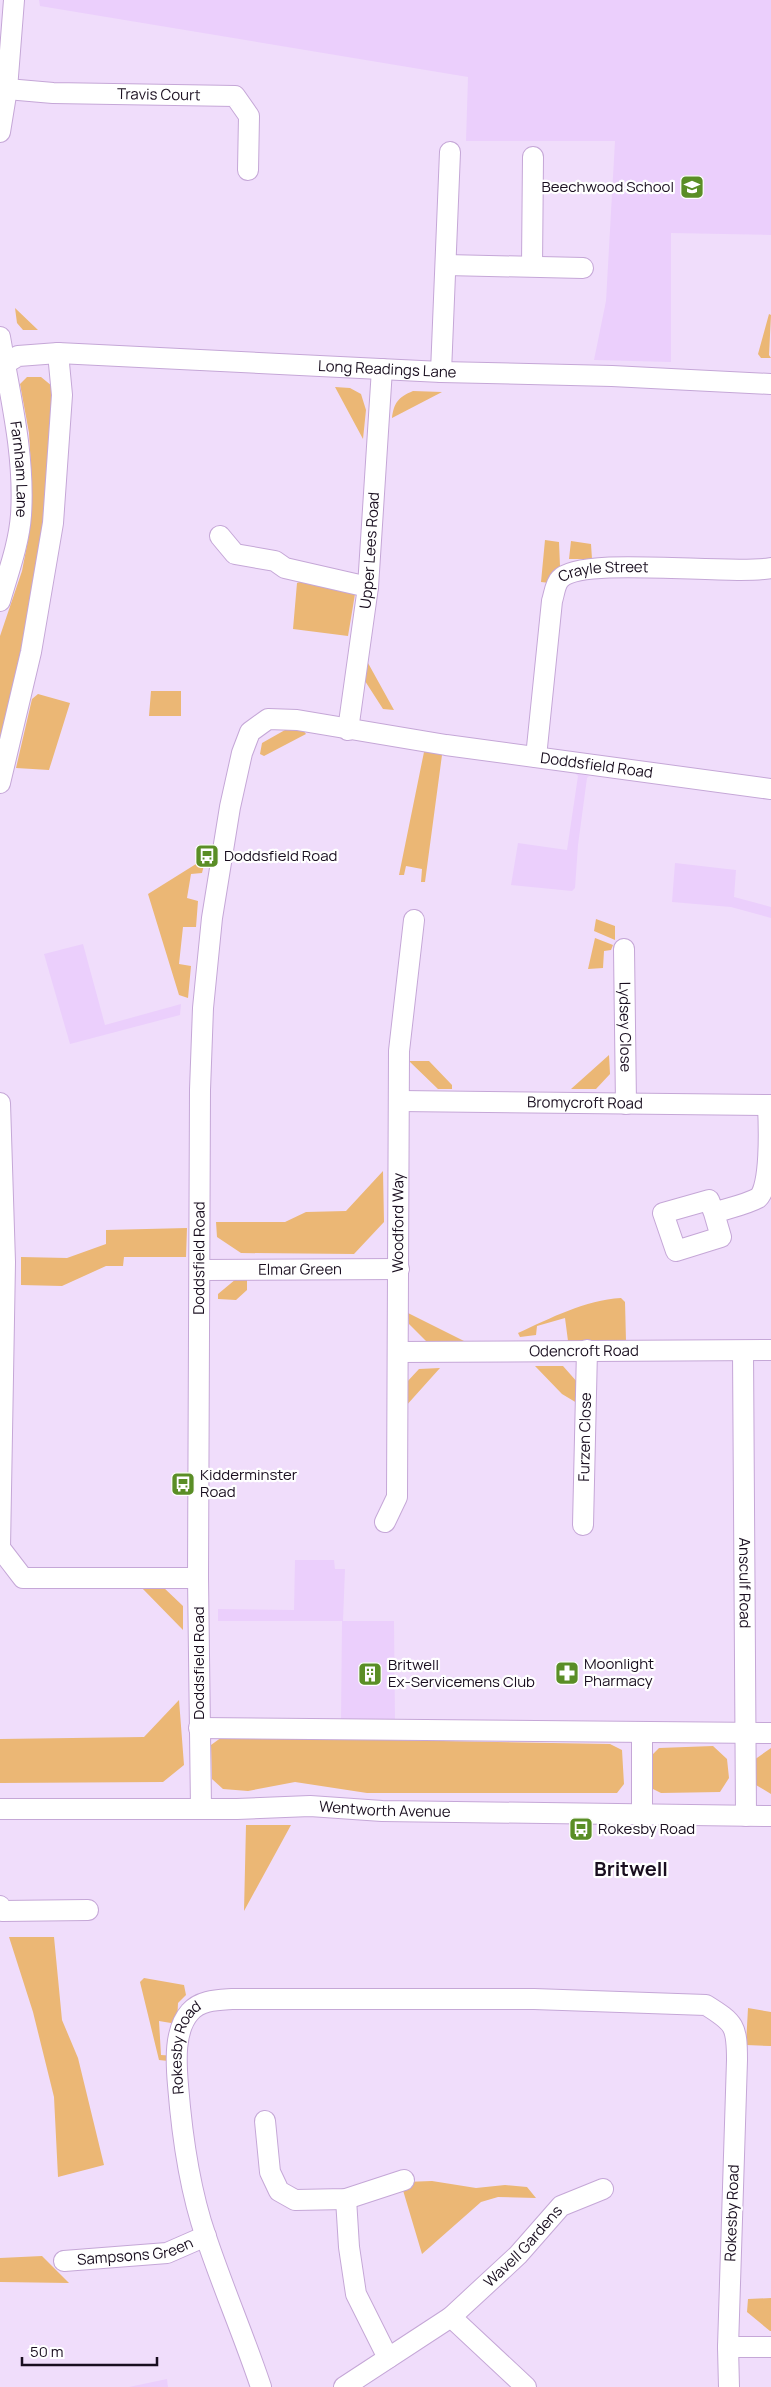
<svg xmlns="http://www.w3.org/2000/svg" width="771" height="2387" font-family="Manrope,sans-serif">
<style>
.built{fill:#ebcffc}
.green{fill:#ebb775}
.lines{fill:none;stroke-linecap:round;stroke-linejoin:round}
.minor-casing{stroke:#c5a7d7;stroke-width:22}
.minor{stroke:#fff;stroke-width:20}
.labels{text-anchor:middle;stroke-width:4.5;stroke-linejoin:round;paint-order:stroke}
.street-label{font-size:15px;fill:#190e1f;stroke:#fff}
.poi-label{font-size:15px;fill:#190e1f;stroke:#fff;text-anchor:start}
.district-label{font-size:20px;font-weight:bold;fill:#190e1f;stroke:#fff}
</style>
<rect width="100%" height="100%" fill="#f0ddfb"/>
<path class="built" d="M 39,0 L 771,0 L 771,235 L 671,233 L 671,362 L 594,360 L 606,301 L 615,141 L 466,141 L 468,77 L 40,6 Z
M 575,773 L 589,776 L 587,778 L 578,845 L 575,888 L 572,891 L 511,885 L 518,843 L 567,850 L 578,776 Z
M 675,863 L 736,870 L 734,897 L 771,907 L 771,918 L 731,907 L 672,902 Z
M 83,944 L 105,1025 L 181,1004 L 180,1015 L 70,1044 L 44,954 Z
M 295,1560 L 334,1560 L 335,1569 L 345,1569 L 343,1621 L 394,1621 L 395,1722 L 341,1721 L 342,1621 L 218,1621 L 218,1609 L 294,1610 Z
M 167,2379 L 168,2387 L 129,2387 Z"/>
<path class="green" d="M 15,308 L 38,330 L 23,330 L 17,323 Z
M 769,314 L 771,315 L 769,355 L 771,358 L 761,358 L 758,354 Z
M 27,377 L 41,377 L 52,386 L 49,459 L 40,576 L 0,753 L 0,636 L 22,571 L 28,540 L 32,485 L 29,433 L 20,384 Z
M 335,387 L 350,388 L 361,394 L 366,410 L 363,439 Z
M 413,391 L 442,392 L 392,418 C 394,403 398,397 413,391 Z
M 545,540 L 559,542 L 560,566 L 550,583 L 541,582 Z
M 571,541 L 591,544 L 592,559 L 569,559 Z
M 309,578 L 356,588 L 348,636 L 293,629 L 297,583 Z
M 368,663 L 394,710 L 383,709 L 365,681 Z
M 151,691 L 181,691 L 181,716 L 149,716 Z
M 38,694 L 70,703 L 49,770 L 16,768 L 32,699 Z
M 285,730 L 303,730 L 306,734 L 264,756 L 260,754 L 262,743 Z
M 428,749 L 441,752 L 442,755 L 425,882 L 421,882 L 422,869 L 406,866 L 404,875 L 399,875 L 424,752 Z
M 196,864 L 204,865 L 202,873 L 191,874 L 187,898 L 198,901 L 196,927 L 183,927 L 179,964 L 191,966 L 188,998 L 179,995 L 148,894 Z
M 596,919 L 615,926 L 615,940 L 594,931 Z
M 595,938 L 613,945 L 611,950 L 604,951 L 603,968 L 588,969 Z
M 609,1055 L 610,1074 L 596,1089 L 571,1089 Z
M 409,1061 L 429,1061 L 452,1085 L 452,1089 L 438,1089 Z
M 383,1171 L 384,1222 L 354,1254 L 241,1253 L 217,1237 L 216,1222 L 285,1222 L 306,1212 L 346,1211 Z
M 187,1228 L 186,1257 L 124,1257 L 123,1266 L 106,1266 L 62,1286 L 21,1285 L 21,1257 L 67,1258 L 106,1244 L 106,1230 Z
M 242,1274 L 247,1274 L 247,1290 L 236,1300 L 218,1299 L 218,1294 Z
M 621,1298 L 625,1302 L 626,1341 L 568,1341 L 565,1318 L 537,1326 L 536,1335 L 520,1337 L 518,1333 C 551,1318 585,1300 621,1298 Z
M 408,1313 L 468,1343 L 427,1342 L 409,1324 Z
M 535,1366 L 563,1366 L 578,1383 L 577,1403 L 562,1394 Z
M 440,1368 L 405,1407 L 406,1383 L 419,1369 Z
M 162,1586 L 183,1606 L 183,1630 L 141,1587 Z
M 179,1700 L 184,1765 L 163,1782 L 0,1783 L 0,1739 L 144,1737 Z
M 222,1737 L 610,1744 L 622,1750 L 624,1784 L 617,1793 L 367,1793 L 295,1782 L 248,1791 L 223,1789 L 212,1779 L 211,1745 Z
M 713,1746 L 727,1759 L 729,1778 L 720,1792 L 661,1793 L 649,1787 L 649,1758 L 659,1748 Z
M 771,1748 L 771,1794 L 756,1785 L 754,1760 Z
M 246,1825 L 291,1825 L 244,1911 Z
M 9,1937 L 54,1937 L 62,2020 L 78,2058 L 104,2165 L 58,2177 L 54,2097 L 33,2012 Z
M 144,1978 L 184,1985 L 186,1995 L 178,2003 L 177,2024 L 159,2021 L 161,2055 L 177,2056 L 177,2062 L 159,2060 L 140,1982 Z
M 748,2008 L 771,2012 L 771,2046 L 746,2045 Z
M 432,2181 L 476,2188 L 505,2185 L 527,2187 L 536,2198 L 498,2197 L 481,2202 L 422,2254 L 402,2187 L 405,2182 Z
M 42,2256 L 69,2283 L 0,2282 L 0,2258 Z
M 771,2298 L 771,2331 L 770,2331 L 747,2312 L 748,2299 Z"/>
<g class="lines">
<g class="minor-casing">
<g id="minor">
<path id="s1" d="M 7,89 L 53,93 L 235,96 L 249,116 L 248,170"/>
<path d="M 0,132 L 7,89 L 14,0"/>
<path d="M 446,265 L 583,268"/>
<path d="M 532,266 L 533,157"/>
<path id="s2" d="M 0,337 C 10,395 25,455 21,515 C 19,544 8,573 0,601"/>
<path id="s3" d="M 5,364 L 18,356 L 58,353 L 441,372 L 612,376 L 771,384"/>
<path d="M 441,372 L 450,152"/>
<path d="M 220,536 L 235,554 L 275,561 L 285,568 L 368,587"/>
<path id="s4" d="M 348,730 L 368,587 L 382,369"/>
<path id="s5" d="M 536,757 L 552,601 C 554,595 555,584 560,579 C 581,555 731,576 771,568"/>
<path d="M 0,783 L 31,652 L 53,523 L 62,395 L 58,353"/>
<path id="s6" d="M 624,949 L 626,1104"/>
<path id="s7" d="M 400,1101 L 771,1105"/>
<path d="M 0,1103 L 5,1262 L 0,1548 L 23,1578 L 198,1578"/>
<path d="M 714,1213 L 709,1200 L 663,1213 L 676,1251 L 721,1237 L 714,1213 C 728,1208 745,1205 758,1198 C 771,1188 769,1126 768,1106"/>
<path id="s8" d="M 200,1270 L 399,1269"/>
<path id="s9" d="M 743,1351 L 746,1816"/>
<path id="s10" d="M 398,1352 L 771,1350"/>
<path id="s11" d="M 385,1522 L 397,1497 L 399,1051 L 414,920"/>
<path id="s12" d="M 583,1525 L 587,1350"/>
<path d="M 199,1728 L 771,1733"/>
<path id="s13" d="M 201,1808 L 198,1578 L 200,1090 L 203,1008 L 212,918 L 230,807 L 242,753 L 250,732 L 268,719 L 297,720 L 446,745 L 771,789"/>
<path id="s14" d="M 0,1809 L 237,1809 L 310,1806 L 382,1811 L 771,1816"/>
<path d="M 642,1815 L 642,1732"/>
<path d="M 0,1906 L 2,1911 L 88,1910"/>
<path d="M 265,2121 L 270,2172 L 279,2191 L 295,2200 L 346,2199 L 404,2180"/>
<path d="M 346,2199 L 349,2247 L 356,2294 L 388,2358"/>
<path id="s15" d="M 64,2261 L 167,2253 L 206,2236"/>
<path d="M 451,2317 L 526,2387"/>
<path d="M 728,2347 L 771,2347"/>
<path id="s16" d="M 261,2387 C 244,2336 223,2288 206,2237 C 189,2188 182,2136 178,2085 C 176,2062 174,2030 190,2012 C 200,2000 218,2000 232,1999 L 534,1999 L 706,2005 C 735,2023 737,2026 737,2060 L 728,2347 L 729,2387"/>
<path id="s17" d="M 344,2387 L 451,2317 L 518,2255 L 561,2206 L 603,2189"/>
</g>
</g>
<use href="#minor" class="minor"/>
</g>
<defs>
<g id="school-square" transform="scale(1.25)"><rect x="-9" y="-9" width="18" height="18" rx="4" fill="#5a8e26" stroke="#fff"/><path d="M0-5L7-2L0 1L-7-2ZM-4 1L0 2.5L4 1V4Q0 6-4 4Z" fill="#fff"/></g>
<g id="bus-square" transform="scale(1.25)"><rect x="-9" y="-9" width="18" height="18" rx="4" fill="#5a8e26" stroke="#fff"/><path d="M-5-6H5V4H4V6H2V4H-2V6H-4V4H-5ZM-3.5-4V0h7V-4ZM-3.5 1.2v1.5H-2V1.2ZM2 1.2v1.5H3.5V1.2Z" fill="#fff"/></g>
<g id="pharmacy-square" transform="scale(1.25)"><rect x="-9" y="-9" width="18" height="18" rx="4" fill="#5a8e26" stroke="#fff"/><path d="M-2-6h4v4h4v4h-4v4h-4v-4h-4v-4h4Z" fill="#fff"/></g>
<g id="building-square" transform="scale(1.25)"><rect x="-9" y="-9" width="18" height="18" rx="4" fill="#5a8e26" stroke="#fff"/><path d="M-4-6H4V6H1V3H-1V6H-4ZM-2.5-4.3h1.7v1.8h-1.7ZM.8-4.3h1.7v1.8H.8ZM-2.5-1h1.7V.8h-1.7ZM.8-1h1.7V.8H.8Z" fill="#fff"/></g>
</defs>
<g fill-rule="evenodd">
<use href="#school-square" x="692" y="187"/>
<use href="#bus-square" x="207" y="856"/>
<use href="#bus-square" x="183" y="1484"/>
<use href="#pharmacy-square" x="567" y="1673"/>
<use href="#building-square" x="370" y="1674"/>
<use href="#bus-square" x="581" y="1829"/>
</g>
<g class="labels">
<g class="street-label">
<text dy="5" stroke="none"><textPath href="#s1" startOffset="152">Travis Court</textPath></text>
<text dy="5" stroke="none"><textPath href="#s3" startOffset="385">Long Readings Lane</textPath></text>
<text dy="5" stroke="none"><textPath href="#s2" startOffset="134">Farnham Lane</textPath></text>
<text dy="5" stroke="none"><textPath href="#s4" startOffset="181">Upper Lees Road</textPath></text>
<text dy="5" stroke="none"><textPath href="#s5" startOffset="226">Crayle Street</textPath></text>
<text dy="5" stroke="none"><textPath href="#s13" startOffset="1435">Doddsfield Road</textPath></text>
<text dy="5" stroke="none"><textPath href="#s6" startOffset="78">Lydsey Close</textPath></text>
<text dy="5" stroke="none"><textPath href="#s7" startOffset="185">Bromycroft Road</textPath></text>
<text dy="5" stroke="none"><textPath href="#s11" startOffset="302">Woodford Way</textPath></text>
<text dy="5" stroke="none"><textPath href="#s13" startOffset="550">Doddsfield Road</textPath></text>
<text dy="5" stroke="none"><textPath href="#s8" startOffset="100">Elmar Green</textPath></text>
<text dy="5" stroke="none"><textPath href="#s10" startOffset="186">Odencroft Road</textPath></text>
<text dy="5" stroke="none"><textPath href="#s12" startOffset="88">Furzen Close</textPath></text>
<text dy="5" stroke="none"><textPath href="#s9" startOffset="232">Ansculf Road</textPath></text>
<text transform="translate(199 1663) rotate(-90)" y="5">Doddsfield Road</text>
<text dy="5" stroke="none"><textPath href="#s14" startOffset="385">Wentworth Avenue</textPath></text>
<text dy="5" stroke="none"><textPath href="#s16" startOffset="354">Rokesby Road</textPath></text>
<text transform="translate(732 2213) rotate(-88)" y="5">Rokesby Road</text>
<text dy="5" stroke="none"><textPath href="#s17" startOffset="229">Wavell Gardens</textPath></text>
<text dy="5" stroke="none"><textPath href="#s15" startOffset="72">Sampsons Green</textPath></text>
</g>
<g class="poi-label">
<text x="674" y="192" text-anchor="end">Beechwood School</text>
<text x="224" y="861">Doddsfield Road</text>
<text x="200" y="1480">Kidderminster<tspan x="200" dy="17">Road</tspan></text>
<text x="584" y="1669">Moonlight<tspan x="584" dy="17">Pharmacy</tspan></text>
<text x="388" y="1670">Britwell<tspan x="388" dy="17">Ex-Servicemens Club</tspan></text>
<text x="598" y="1834">Rokesby Road</text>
</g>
<g class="district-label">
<text x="631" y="1876">Britwell</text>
</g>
</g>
<path d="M22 2357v8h135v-8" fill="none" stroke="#190e1f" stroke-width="2.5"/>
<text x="30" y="2357" font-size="15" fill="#190e1f" stroke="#ffffff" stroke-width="4" paint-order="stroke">50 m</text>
</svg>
